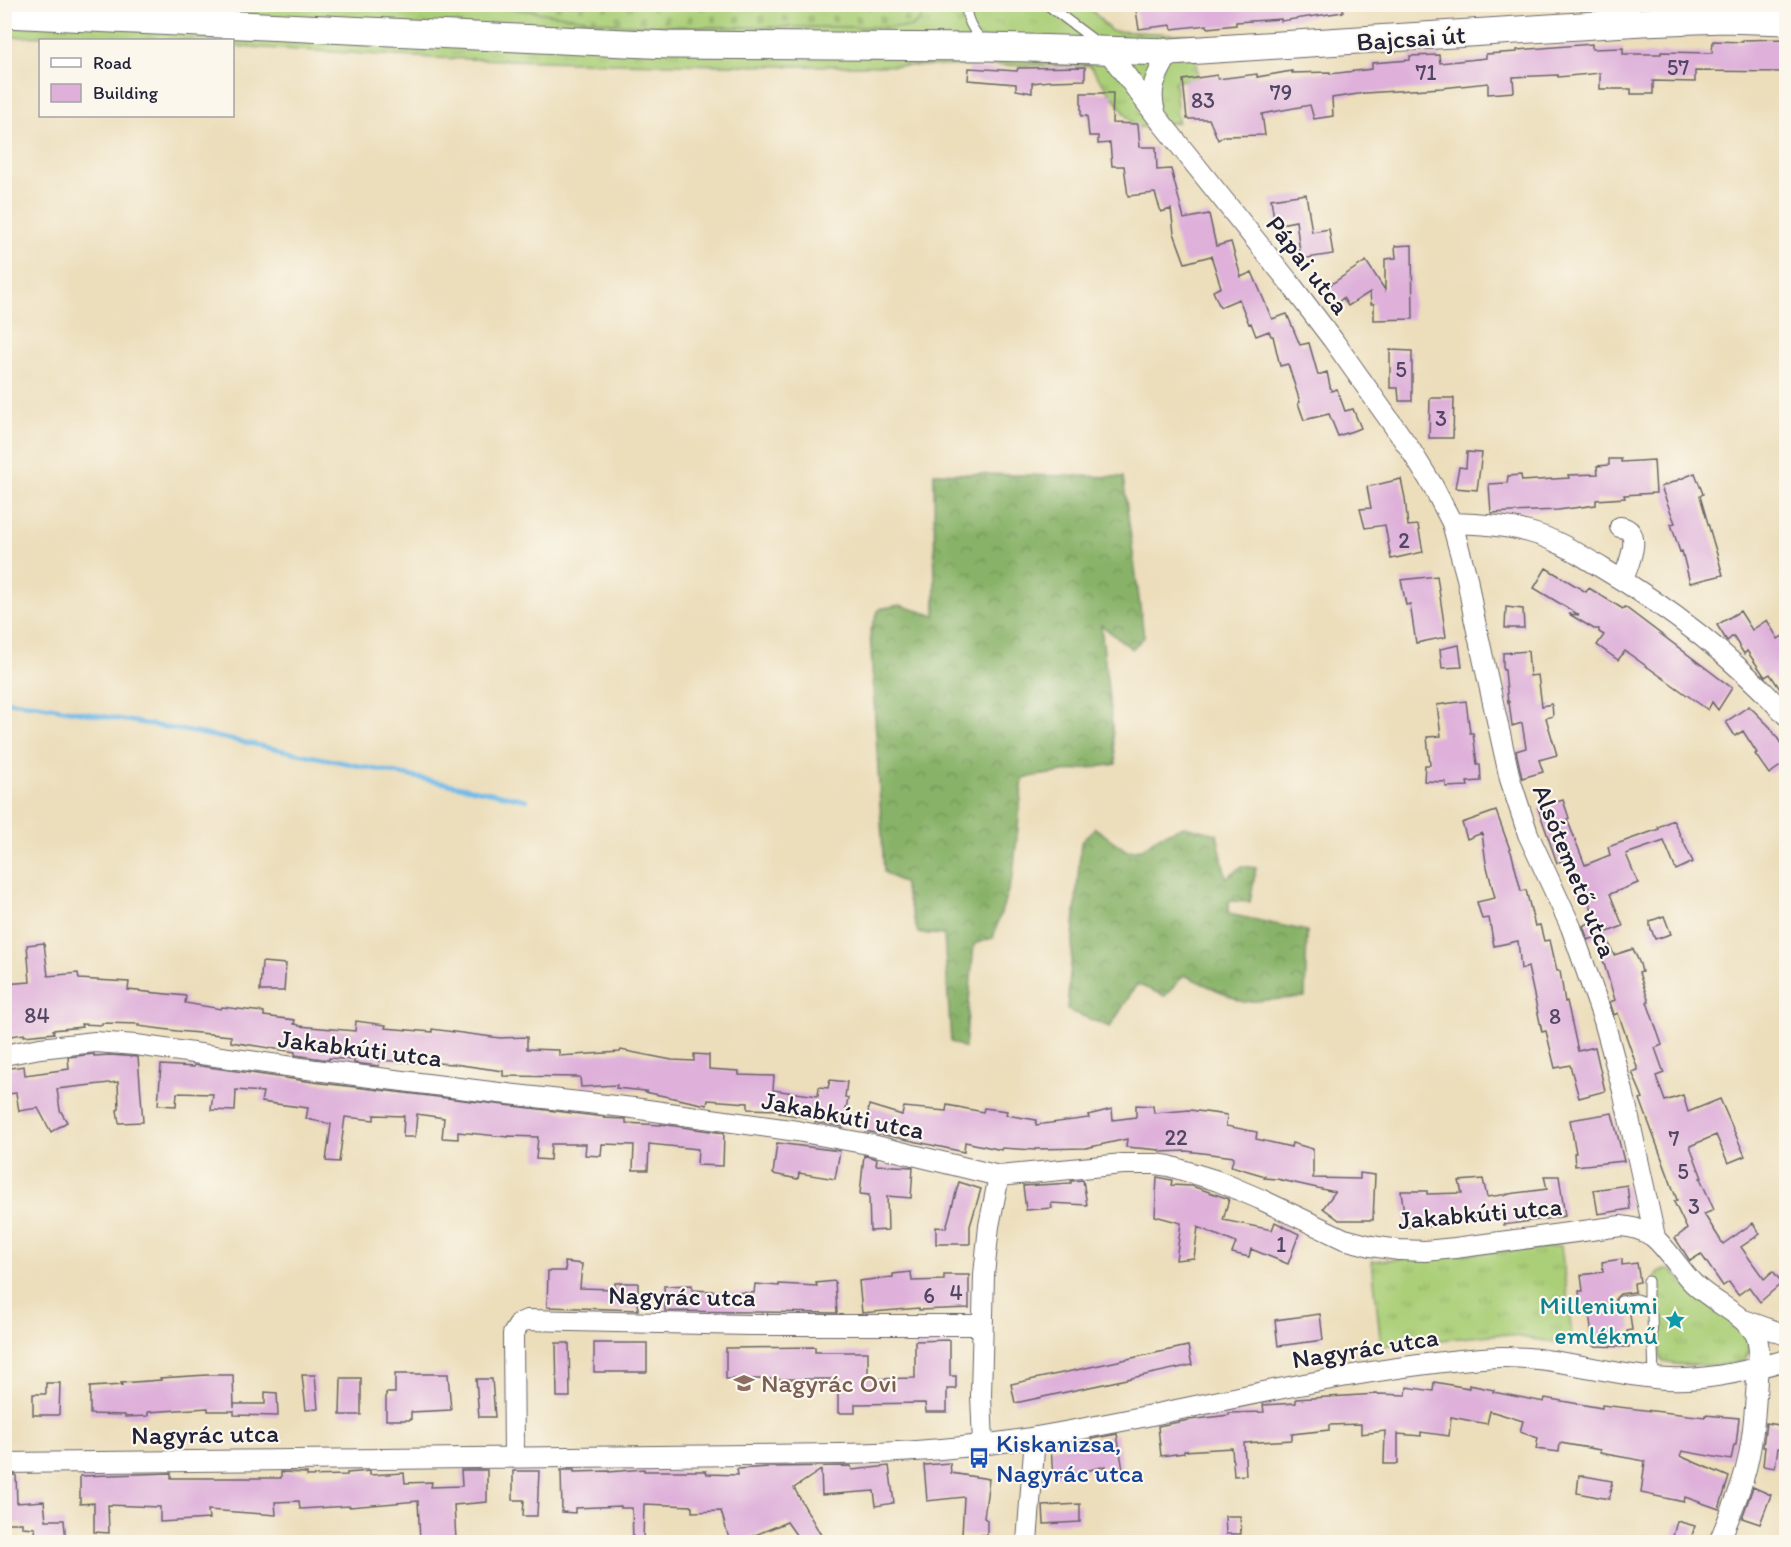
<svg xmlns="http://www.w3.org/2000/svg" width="1791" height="1547" font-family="Itim,sans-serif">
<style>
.grass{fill:url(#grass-tufts);stroke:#66785a;stroke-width:1.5}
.forest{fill:url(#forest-crowns);stroke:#556a52;stroke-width:1.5}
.cemetery{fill:url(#cemetery-stones);stroke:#66785a;stroke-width:1.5}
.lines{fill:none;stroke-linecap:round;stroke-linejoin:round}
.stream{stroke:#6fbae8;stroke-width:4.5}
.building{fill:#deb0da}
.lane-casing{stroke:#696468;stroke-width:11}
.street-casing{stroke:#696468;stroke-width:22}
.secondary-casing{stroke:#696468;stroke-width:29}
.lane{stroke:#fff;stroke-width:9}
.street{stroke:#fff;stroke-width:20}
.secondary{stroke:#fff;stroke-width:27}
.labels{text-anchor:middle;stroke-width:4.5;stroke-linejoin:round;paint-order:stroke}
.number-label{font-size:22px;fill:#514663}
.street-label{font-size:26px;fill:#22223b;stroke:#fbf7ec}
.culture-label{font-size:26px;fill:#0d838f;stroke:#fbf7ec;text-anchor:end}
.education-label{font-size:26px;fill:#785e54;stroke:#fbf7ec;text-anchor:start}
.transit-label{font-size:26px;fill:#164399;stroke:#fbf7ec;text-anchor:start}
</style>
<defs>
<pattern id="grass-tufts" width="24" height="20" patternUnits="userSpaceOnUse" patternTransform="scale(1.5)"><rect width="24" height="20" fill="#abcf78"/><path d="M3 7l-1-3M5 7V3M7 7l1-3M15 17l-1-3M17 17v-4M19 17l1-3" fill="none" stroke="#93b169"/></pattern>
<pattern id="forest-crowns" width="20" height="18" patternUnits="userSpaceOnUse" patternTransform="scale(1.5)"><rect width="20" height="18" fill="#88b268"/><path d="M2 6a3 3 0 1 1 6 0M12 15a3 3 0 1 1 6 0" fill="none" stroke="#6f9057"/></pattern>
<pattern id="cemetery-stones" width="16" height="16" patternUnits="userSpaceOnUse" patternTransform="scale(1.5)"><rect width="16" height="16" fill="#abcf78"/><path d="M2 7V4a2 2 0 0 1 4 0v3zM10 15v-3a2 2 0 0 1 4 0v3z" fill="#93b169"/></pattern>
</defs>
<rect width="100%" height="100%" fill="#fbf7ec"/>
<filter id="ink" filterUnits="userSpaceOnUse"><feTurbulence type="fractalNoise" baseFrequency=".0167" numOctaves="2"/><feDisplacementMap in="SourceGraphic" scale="12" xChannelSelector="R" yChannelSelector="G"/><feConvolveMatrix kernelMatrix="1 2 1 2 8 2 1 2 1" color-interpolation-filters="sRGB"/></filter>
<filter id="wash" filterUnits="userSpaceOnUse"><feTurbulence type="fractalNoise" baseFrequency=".008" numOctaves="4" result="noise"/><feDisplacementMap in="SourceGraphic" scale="24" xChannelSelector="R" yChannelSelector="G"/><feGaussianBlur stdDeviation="1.35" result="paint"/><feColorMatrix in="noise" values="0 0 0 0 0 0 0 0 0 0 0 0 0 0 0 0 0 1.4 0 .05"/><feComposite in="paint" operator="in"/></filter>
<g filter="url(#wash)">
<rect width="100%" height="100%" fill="#ecdebb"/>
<path class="grass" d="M 487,4 L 619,24 L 696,27 L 911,27 L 920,20 L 926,5 L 1087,5 L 1111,31 L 1196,35 L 1197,79 L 1175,81 L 1178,122 L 1136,128 L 1089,65 L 785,66 L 616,63 L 433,58 L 233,46 L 232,40 L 140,40 L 64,36 L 5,37 L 4,5 Z
M 1561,1246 L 1573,1345 L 1501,1334 L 1381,1346 L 1372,1261 Z
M 1665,1270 L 1670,1270 L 1746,1334 L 1750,1350 L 1744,1361 C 1722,1368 1686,1366 1663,1362 L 1660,1357 L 1655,1278 L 1659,1272 Z"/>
<path class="forest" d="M 934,473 L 1123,477 L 1144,637 L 1132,649 L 1101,625 L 1116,764 L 1023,778 L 1013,875 L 993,938 L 974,944 L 965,1048 L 951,1042 L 944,935 L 918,933 L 903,883 L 884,872 L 870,632 L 879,609 L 900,605 L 935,616 Z
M 1184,826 L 1217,834 L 1226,878 L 1242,866 L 1256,868 L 1250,902 L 1229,901 L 1229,914 L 1307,931 L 1305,997 L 1243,1002 L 1184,975 L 1165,996 L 1137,984 L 1110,1027 L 1067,1010 L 1081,842 L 1095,828 L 1127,851 L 1142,849 L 1159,836 Z"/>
<path class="cemetery" d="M 487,5 L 926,5 L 920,20 L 911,27 L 696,27 L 619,24 Z"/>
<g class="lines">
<path class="stream" d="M 4,701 L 40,705 L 203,734 L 527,800"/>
</g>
<g id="blocks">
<path class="building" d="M 1135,4 L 1343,4 L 1343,12 L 1281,21 L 1281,19 L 1236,22 L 1236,25 L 1208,28 L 1207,25 L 1172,29 L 1171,25 L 1139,29 Z
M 1786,39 L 1786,72 L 1695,71 L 1695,82 L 1653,81 L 1653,94 L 1631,94 L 1631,89 L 1600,89 L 1600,73 L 1558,77 L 1558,75 L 1513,77 L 1514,92 L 1488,94 L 1488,83 L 1442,88 L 1365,93 L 1332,98 L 1333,116 L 1314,119 L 1310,105 L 1262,114 L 1265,135 L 1224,136 L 1218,140 L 1209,119 L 1187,119 L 1183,80 L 1217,75 L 1218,79 L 1257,74 L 1257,77 L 1292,71 L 1292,73 L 1330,72 L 1330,74 L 1372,69 L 1372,63 L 1410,60 L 1410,56 L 1439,55 L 1440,63 L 1486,58 L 1486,54 L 1517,52 L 1517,50 L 1592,44 L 1592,49 L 1623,48 L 1623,54 L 1661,54 L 1661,52 L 1712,53 L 1713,41 L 1743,42 L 1743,40 Z
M 1085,67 L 1085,80 L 1050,81 L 1032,83 L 1032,93 L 1016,90 L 1016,84 L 968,80 L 969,68 L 1017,71 L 1018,68 Z
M 1081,93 L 1113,93 L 1112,123 L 1138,124 L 1140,147 L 1156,147 L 1157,170 L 1171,169 L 1184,219 L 1209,214 L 1216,246 L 1231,242 L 1241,277 L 1252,272 L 1272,319 L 1287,314 L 1300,345 L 1309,343 L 1318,375 L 1327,372 L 1331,391 L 1337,389 L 1345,411 L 1353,409 L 1361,428 L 1338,436 L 1329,414 L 1304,420 L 1298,403 L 1300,402 L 1288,364 L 1280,366 L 1273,336 L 1271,336 L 1269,331 L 1256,336 L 1251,323 L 1249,324 L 1239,299 L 1220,307 L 1213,291 L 1221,287 L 1211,256 L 1185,263 L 1174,233 L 1171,209 L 1161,212 L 1155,193 L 1128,196 L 1124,166 L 1112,166 L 1110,143 L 1098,144 L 1098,136 L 1089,136 L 1087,116 L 1081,116 Z
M 1306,194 L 1312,232 L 1329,229 L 1333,254 L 1301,259 L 1296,221 L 1275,225 L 1271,199 Z
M 1412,245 L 1413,319 L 1374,320 L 1374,304 L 1371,304 L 1370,292 L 1348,306 L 1343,298 L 1337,303 L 1327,287 L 1366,261 L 1385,290 L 1385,259 L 1396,258 L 1395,246 Z
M 1390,350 L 1412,351 L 1412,401 L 1399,401 L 1398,388 L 1390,388 Z
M 1430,398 L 1454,398 L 1453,438 L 1429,438 Z
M 1467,452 L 1482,453 L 1477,490 L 1455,488 L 1459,467 L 1466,468 Z
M 1609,459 L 1621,459 L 1621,462 L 1654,460 L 1656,493 L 1624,495 L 1625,498 L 1596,500 L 1596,505 L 1558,510 L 1491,513 L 1489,484 L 1507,483 L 1508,476 L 1521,475 L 1522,481 L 1569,478 L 1568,475 L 1598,474 L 1597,466 L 1609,465 Z
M 1695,473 L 1703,494 L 1700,496 L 1723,575 L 1690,583 L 1682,551 L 1680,552 L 1671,524 L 1675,523 L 1661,487 Z
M 1401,479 L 1405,498 L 1408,526 L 1418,525 L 1423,552 L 1391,559 L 1385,525 L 1365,528 L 1360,509 L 1371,508 L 1367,487 Z
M 1546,568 L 1586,592 L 1589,588 L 1623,609 L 1625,607 L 1732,688 L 1718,710 L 1712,702 L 1708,710 L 1625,651 L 1618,660 L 1597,645 L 1604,635 L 1599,632 L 1599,629 L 1594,629 L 1569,614 L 1579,615 L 1534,588 Z
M 1437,576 L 1446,637 L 1416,643 L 1410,604 L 1406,605 L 1401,580 Z
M 1506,607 L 1523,609 L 1524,628 L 1505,628 Z
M 1740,611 L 1752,630 L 1767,620 L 1778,639 L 1786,634 L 1786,698 L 1770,674 L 1765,677 L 1747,651 L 1744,654 L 1733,636 L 1727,641 L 1717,625 Z
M 1459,645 L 1462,667 L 1442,668 L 1440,649 Z
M 1528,651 L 1530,676 L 1538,675 L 1542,706 L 1552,704 L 1553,716 L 1546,718 L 1557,755 L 1539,760 L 1543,772 L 1522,778 L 1516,751 L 1526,748 L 1522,723 L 1512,726 L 1509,702 L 1508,703 L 1505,670 L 1503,670 L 1503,653 Z
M 1466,701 L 1470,733 L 1473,733 L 1477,764 L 1480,764 L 1481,781 L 1467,782 L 1468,786 L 1446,787 L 1446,782 L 1424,781 L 1425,765 L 1430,765 L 1427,737 L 1441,736 L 1437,705 Z
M 1749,706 L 1770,727 L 1786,751 L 1786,762 L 1769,774 L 1755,754 L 1757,753 L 1743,731 L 1735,736 L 1726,722 Z
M 1563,800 L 1569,818 L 1567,819 L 1585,865 L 1610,855 L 1608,847 L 1659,829 L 1658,827 L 1673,820 L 1693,862 L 1676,870 L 1664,841 L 1626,854 L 1638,883 L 1610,894 L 1623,926 L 1605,933 L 1614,955 L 1633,949 L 1640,964 L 1642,972 L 1639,973 L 1649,1002 L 1647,1002 L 1662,1045 L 1655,1048 L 1664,1073 L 1656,1076 L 1665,1101 L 1683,1095 L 1688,1112 L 1720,1099 L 1745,1156 L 1728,1163 L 1716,1135 L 1690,1146 L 1702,1178 L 1700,1178 L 1714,1210 L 1704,1214 L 1723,1244 L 1753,1223 L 1760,1234 L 1741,1247 L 1764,1279 L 1773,1271 L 1782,1283 L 1760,1302 L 1749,1287 L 1738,1295 L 1729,1282 L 1723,1286 L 1701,1254 L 1690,1261 L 1675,1238 L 1687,1229 L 1674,1202 L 1677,1200 L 1640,1099 L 1643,1098 L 1632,1072 L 1638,1070 L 1618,1013 L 1614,1015 L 1610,1002 L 1615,1000 L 1596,937 L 1588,940 L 1583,926 L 1596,920 L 1586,894 L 1579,896 L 1574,882 L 1577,881 L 1568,858 L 1557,863 L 1538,808 Z
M 1496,811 L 1512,855 L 1521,891 L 1526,890 L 1535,926 L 1540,925 L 1544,941 L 1550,940 L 1557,971 L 1560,971 L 1565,1002 L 1567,1001 L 1578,1051 L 1595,1047 L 1605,1091 L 1579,1098 L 1570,1065 L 1555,1068 L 1546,1031 L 1542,1032 L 1528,967 L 1521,969 L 1518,941 L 1494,946 L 1489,918 L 1482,919 L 1477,902 L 1495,898 L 1486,863 L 1482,833 L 1467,839 L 1462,823 Z
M 1664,916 L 1671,934 L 1655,939 L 1650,926 L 1650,921 Z
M 44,943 L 48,976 L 78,973 L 79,979 L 129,982 L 128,990 L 186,996 L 185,1003 L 221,1009 L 222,1007 L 264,1012 L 264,1016 L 295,1020 L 294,1024 L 299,1025 L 299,1026 L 355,1031 L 356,1021 L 386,1025 L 385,1028 L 432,1032 L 432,1029 L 500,1038 L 527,1037 L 527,1049 L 559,1050 L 559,1056 L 620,1052 L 621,1050 L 672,1060 L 694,1061 L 694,1054 L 709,1055 L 709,1069 L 739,1071 L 739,1075 L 774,1076 L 773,1090 L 818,1096 L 819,1087 L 828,1088 L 830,1080 L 847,1082 L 845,1097 L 848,1098 L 843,1127 L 815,1122 L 816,1119 L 779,1113 L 780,1110 L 748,1109 L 748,1103 L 708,1100 L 707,1105 L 645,1092 L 646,1091 L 616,1088 L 617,1085 L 581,1087 L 580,1077 L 503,1076 L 503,1071 L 454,1064 L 418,1062 L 417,1063 L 380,1060 L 379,1066 L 354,1063 L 354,1060 L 329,1058 L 329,1060 L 295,1055 L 295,1052 L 231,1042 L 231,1036 L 177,1031 L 138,1026 L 139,1024 L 102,1023 L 102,1025 L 81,1024 L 82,1027 L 53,1030 L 54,1033 L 24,1036 L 24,1034 L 4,1037 L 4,984 L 30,982 L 27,945 Z
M 262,962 L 286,964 L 284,991 L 260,991 Z
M 94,1054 L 94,1056 L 110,1055 L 138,1057 L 143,1122 L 119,1123 L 117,1110 L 119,1109 L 118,1082 L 57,1089 L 60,1110 L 67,1122 L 51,1132 L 38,1108 L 19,1111 L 16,1093 L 7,1094 L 4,1069 L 24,1066 L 25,1075 L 69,1069 L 68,1057 Z
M 161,1065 L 194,1067 L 194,1065 L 313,1082 L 605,1117 L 604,1118 L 626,1119 L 626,1123 L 661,1125 L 661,1124 L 724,1133 L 723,1166 L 697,1165 L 698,1149 L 649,1144 L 648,1170 L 633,1170 L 634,1145 L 602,1144 L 601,1156 L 585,1155 L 586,1144 L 551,1144 L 550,1160 L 536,1159 L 538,1137 L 508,1136 L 508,1137 L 458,1132 L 458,1139 L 442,1138 L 444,1118 L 417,1114 L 415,1137 L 403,1137 L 404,1116 L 374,1115 L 374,1120 L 345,1117 L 339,1162 L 326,1161 L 331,1124 L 306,1119 L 308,1108 L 261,1102 L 263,1092 L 236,1090 L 235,1111 L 211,1110 L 213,1094 L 177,1093 L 176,1106 L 158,1105 Z
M 869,1105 L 902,1115 L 904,1107 L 946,1111 L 947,1105 L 983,1112 L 984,1108 L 1007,1111 L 1006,1115 L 1036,1120 L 1036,1125 L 1089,1118 L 1088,1115 L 1112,1109 L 1113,1120 L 1136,1117 L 1136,1105 L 1153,1106 L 1154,1113 L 1190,1110 L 1227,1115 L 1226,1126 L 1257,1132 L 1256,1139 L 1291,1147 L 1292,1143 L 1313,1149 L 1313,1178 L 1360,1179 L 1360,1173 L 1375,1175 L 1373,1220 L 1339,1220 L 1323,1208 L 1335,1192 L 1277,1179 L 1264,1178 L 1265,1176 L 1231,1166 L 1234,1157 L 1186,1151 L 1160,1152 L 1160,1150 L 1126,1147 L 1127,1139 L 1086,1148 L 1035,1149 L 1035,1150 L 1002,1148 L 1002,1150 L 965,1142 L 964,1152 L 866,1131 Z
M 1612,1113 L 1624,1161 L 1575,1166 L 1574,1153 L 1576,1153 L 1570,1120 Z
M 777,1143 L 840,1151 L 835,1179 L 799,1173 L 798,1179 L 773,1174 Z
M 864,1155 L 877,1159 L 876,1165 L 913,1167 L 911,1198 L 887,1196 L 888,1230 L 870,1231 L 869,1195 L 860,1194 Z
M 1544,1176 L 1559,1176 L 1565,1216 L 1504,1225 L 1503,1214 L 1458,1221 L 1459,1223 L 1424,1227 L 1406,1227 L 1401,1191 L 1427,1191 L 1427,1194 L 1462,1193 L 1459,1181 L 1483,1179 L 1487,1197 L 1547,1189 Z
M 1157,1177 L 1172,1180 L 1171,1185 L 1192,1186 L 1229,1199 L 1223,1220 L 1272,1230 L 1275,1222 L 1299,1234 L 1288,1264 L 1251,1249 L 1249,1257 L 1232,1253 L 1236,1243 L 1198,1227 L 1194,1258 L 1176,1260 L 1181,1223 L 1155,1216 Z
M 1083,1180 L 1087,1205 L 1051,1203 L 1052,1208 L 1026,1210 L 1023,1186 L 1071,1183 L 1071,1181 Z
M 959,1182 L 981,1189 L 970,1226 L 970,1244 L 936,1244 L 936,1227 L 946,1228 Z
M 1627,1185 L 1630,1209 L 1598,1214 L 1594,1190 Z
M 1622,1259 L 1622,1265 L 1637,1263 L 1640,1282 L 1634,1283 L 1635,1292 L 1620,1294 L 1615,1299 L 1615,1305 L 1618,1307 L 1629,1307 L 1632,1330 L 1627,1331 L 1629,1347 L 1593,1346 L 1589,1311 L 1582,1312 L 1579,1291 L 1583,1291 L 1581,1275 L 1603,1272 L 1602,1262 Z
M 565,1262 L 582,1264 L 580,1288 L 615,1289 L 615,1283 L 638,1283 L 638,1310 L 547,1307 L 548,1271 L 566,1271 Z
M 911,1272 L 912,1281 L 944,1280 L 944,1275 L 969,1275 L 969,1308 L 919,1310 L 919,1308 L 862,1313 L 859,1281 L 893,1277 L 893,1274 Z
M 835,1281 L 837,1313 L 665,1311 L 664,1286 L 692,1285 L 692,1290 L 754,1293 L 755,1284 L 779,1286 L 779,1284 L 817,1286 L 816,1283 Z
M 1320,1314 L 1323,1340 L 1278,1346 L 1275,1320 Z
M 950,1340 L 950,1376 L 956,1376 L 956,1389 L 947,1389 L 947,1412 L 926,1412 L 925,1403 L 855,1404 L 855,1413 L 838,1413 L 838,1379 L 726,1379 L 726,1348 L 815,1347 L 815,1352 L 868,1352 L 868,1379 L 915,1378 L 915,1341 Z
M 556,1343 L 569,1343 L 570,1397 L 557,1397 Z
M 594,1343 L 647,1343 L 647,1372 L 594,1372 Z
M 1188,1346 L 1192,1365 L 1015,1403 L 1011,1384 Z
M 395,1374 L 448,1374 L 451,1410 L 411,1412 L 411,1420 L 386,1420 L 386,1393 L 395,1393 Z
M 207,1375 L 233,1375 L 234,1408 L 234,1404 L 265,1404 L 265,1392 L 277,1393 L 278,1416 L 234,1415 L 234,1411 L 208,1411 L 208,1408 L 148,1412 L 148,1416 L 125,1417 L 125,1415 L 90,1414 L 90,1387 L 122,1385 L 121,1383 L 161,1380 L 160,1378 Z
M 302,1375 L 315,1375 L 318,1409 L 306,1410 Z
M 341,1378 L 361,1378 L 361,1415 L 340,1415 Z
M 476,1379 L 492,1379 L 495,1417 L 479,1417 Z
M 1434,1382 L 1469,1388 L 1469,1385 L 1494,1390 L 1493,1392 L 1544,1402 L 1545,1398 L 1602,1408 L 1602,1405 L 1705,1417 L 1705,1415 L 1739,1418 L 1736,1445 L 1734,1445 L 1731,1460 L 1682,1451 L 1680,1456 L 1729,1477 L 1719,1509 L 1685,1497 L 1684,1502 L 1641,1493 L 1645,1461 L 1600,1453 L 1600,1450 L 1560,1443 L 1559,1452 L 1536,1449 L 1538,1438 L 1520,1432 L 1523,1421 L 1490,1411 L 1487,1424 L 1451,1417 L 1449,1436 L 1421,1432 L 1421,1436 L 1398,1434 L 1398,1464 L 1384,1464 L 1385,1431 L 1361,1434 L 1361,1424 L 1329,1425 L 1329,1430 L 1292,1434 L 1292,1440 L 1244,1443 L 1246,1475 L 1234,1476 L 1232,1448 L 1184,1451 L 1184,1453 L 1161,1456 L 1158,1426 L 1189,1420 L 1229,1415 L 1229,1413 L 1264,1412 L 1263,1405 L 1296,1403 L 1296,1399 L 1377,1394 L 1406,1395 L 1407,1387 L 1433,1391 Z
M 46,1383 L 60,1383 L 59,1415 L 33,1415 L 33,1394 L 46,1394 Z
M 1766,1423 L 1786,1426 L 1786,1449 L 1778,1448 L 1775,1468 L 1763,1466 L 1765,1447 L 1763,1447 Z
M 1117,1434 L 1123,1470 L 1106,1471 L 1106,1466 L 1073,1474 L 1074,1476 L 1053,1477 L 1051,1447 L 1092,1445 L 1091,1439 Z
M 950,1463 L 951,1473 L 989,1479 L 984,1518 L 987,1520 L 987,1535 L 962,1535 L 964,1497 L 927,1501 L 924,1465 Z
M 851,1466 L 852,1470 L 889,1466 L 894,1503 L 876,1506 L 874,1491 L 822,1495 L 821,1470 L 794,1488 L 825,1542 L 801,1542 L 787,1522 L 748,1538 L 750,1542 L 730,1542 L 721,1511 L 692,1512 L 692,1506 L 644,1504 L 643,1542 L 633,1542 L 632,1508 L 621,1508 L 621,1506 L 575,1508 L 575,1513 L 562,1512 L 561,1470 L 574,1470 L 574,1472 L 609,1471 L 609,1472 L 644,1469 L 644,1471 L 706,1471 L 707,1474 L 738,1475 L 737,1469 L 769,1467 Z
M 461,1470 L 487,1470 L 487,1502 L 454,1505 L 456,1540 L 420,1541 L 418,1501 L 350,1507 L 350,1506 L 300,1509 L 299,1501 L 275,1502 L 276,1515 L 208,1510 L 209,1519 L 160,1522 L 160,1507 L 108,1505 L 109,1533 L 94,1532 L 94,1503 L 80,1504 L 80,1476 L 171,1473 L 171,1478 L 281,1478 L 281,1472 L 307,1473 L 307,1476 L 347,1475 L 347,1473 L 370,1471 L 370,1475 L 404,1473 L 405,1483 L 432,1482 L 431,1487 L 462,1486 Z
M 513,1471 L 539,1471 L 537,1516 L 523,1516 L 524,1500 L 513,1500 Z
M 4,1475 L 16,1475 L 17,1503 L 44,1501 L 46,1520 L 64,1520 L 66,1542 L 36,1542 L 35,1528 L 22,1527 L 22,1523 L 4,1523 Z
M 1579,1475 L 1612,1481 L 1609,1499 L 1577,1493 Z
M 1753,1487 L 1771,1495 L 1760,1524 L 1742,1518 Z
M 1080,1504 L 1080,1522 L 1044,1524 L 1043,1506 Z
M 1225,1516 L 1240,1516 L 1241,1534 L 1226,1534 Z
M 1677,1521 L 1695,1526 L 1690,1542 L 1680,1542 L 1672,1540 Z"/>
</g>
</g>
<g filter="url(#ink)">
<use href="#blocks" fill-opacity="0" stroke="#696468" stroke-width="1.5"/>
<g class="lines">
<g class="lane-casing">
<path id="lane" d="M 966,4 C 966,20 973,30 983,42
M 1046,4 L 1098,43
M 1648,1281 L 1648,1303
M 1621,1301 L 1636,1299 L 1648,1303 L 1652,1315 L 1654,1378"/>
</g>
<g class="street-casing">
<path id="street" d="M 1107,50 L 1157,117 L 1289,282 L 1333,340 L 1410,449 L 1433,486 L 1452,523 L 1467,578 L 1474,617 L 1510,779 L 1528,834 L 1571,927 L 1604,1021 L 1623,1091 L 1655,1237
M 1156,115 C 1147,89 1157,74 1170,52
M 1452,523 C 1478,524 1504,525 1529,532 C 1556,539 1579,554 1602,568 C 1670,608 1733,657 1786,715
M 1620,527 C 1645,530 1628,565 1623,580
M 4,1055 L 40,1048 L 95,1042 L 136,1045 L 315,1070 L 499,1093 L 633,1108 L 797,1131 L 868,1144 L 999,1176 L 1123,1164 L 1155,1164 L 1169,1166 L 1218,1181 L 1260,1199 L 1344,1239 L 1371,1246 L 1399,1250 L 1425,1251 L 1455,1248 L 1621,1226 C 1633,1227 1642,1229 1652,1236 C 1664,1244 1680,1270 1692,1282 C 1709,1300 1741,1313 1754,1332 C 1758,1337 1758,1344 1759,1350 C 1756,1386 1756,1424 1748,1460 C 1742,1488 1730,1515 1719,1542
M 1744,1320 L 1786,1335
M 983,1444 L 981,1395 L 984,1275 L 989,1226 L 999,1176
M 514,1458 L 513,1334 L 520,1323 L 527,1320 L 749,1325 L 981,1325
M 4,1463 L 839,1454 C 905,1453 971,1448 1036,1437 C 1185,1412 1331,1371 1482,1358 C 1540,1352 1596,1372 1654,1378 C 1698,1383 1744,1372 1786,1360
M 1027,1542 L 1035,1437"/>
</g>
<g class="secondary-casing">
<path id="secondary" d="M 4,14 L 669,45 L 987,47 L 1170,52 L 1642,22 L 1724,19 L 1786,21"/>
</g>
<use href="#lane" class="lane"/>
<use href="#street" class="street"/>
<use href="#secondary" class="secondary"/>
</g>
</g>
<defs>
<g id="sight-bare" transform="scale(1.62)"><path d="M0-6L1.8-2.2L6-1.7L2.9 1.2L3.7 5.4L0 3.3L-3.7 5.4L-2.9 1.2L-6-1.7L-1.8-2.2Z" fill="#0f9aa8" stroke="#fbf7ec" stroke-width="2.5" paint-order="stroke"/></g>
<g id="school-bare" transform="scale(1.62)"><path d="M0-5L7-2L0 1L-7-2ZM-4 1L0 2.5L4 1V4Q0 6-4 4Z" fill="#8d6e63" stroke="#fbf7ec" stroke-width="2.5" paint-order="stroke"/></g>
<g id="bus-bare" transform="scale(1.62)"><path d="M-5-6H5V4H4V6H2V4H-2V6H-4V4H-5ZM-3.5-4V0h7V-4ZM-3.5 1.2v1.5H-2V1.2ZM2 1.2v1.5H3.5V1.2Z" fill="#1a4fb4" stroke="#fbf7ec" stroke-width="2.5" paint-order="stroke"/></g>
</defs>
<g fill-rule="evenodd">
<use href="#sight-bare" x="1675" y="1320"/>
<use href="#school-bare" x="744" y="1383"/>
<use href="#bus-bare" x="979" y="1458"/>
</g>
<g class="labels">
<g class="number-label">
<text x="1678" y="75">57</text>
<text x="1426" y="80">71</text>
<text x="1281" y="100">79</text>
<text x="1203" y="108">83</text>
<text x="1401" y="377">5</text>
<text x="1441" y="426">3</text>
<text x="1404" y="548">2</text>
<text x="37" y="1023">84</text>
<text x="1555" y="1024">8</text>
<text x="1176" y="1145">22</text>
<text x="1674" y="1146">7</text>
<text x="1683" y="1179">5</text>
<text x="1694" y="1214">3</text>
<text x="1281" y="1252">1</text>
<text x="956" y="1300">4</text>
<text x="929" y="1303">6</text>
</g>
<g class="street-label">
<text transform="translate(1411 38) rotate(-4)" y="9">Bajcsai út</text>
<text transform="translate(1308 265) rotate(52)" y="9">Pápai utca</text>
<text transform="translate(1575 871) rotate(68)" y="9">Alsótemető utca</text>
<text transform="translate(360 1048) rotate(7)" y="9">Jakabkúti utca</text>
<text transform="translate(843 1115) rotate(11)" y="9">Jakabkúti utca</text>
<text transform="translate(1480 1213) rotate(-5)" y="9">Jakabkúti utca</text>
<text transform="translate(682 1296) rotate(1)" y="9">Nagyrác utca</text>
<text transform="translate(1365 1348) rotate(-9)" y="9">Nagyrác utca</text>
<text transform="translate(205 1434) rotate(-1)" y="9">Nagyrác utca</text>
</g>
<g class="culture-label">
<text x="1658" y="1314">Milleniumi<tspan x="1658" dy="30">emlékmű</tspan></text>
</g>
<g class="education-label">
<text x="761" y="1392">Nagyrác Ovi</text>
</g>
<g class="transit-label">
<text x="996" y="1452">Kiskanizsa,<tspan x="996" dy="30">Nagyrác utca</tspan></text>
</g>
</g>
<rect width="1791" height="1547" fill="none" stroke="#fbf7ec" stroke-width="24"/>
<rect x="39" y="39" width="195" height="78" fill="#fbf7ec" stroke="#a4a2a5" stroke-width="1.5"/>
<rect x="51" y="58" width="30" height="9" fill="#ffffff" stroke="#a4a2a5" stroke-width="1.5"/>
<text x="93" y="69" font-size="18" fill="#22223b">Road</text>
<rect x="51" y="84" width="30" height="18" fill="#deb0da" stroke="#a4a2a5" stroke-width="1.5"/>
<text x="93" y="99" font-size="18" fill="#22223b">Building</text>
</svg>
